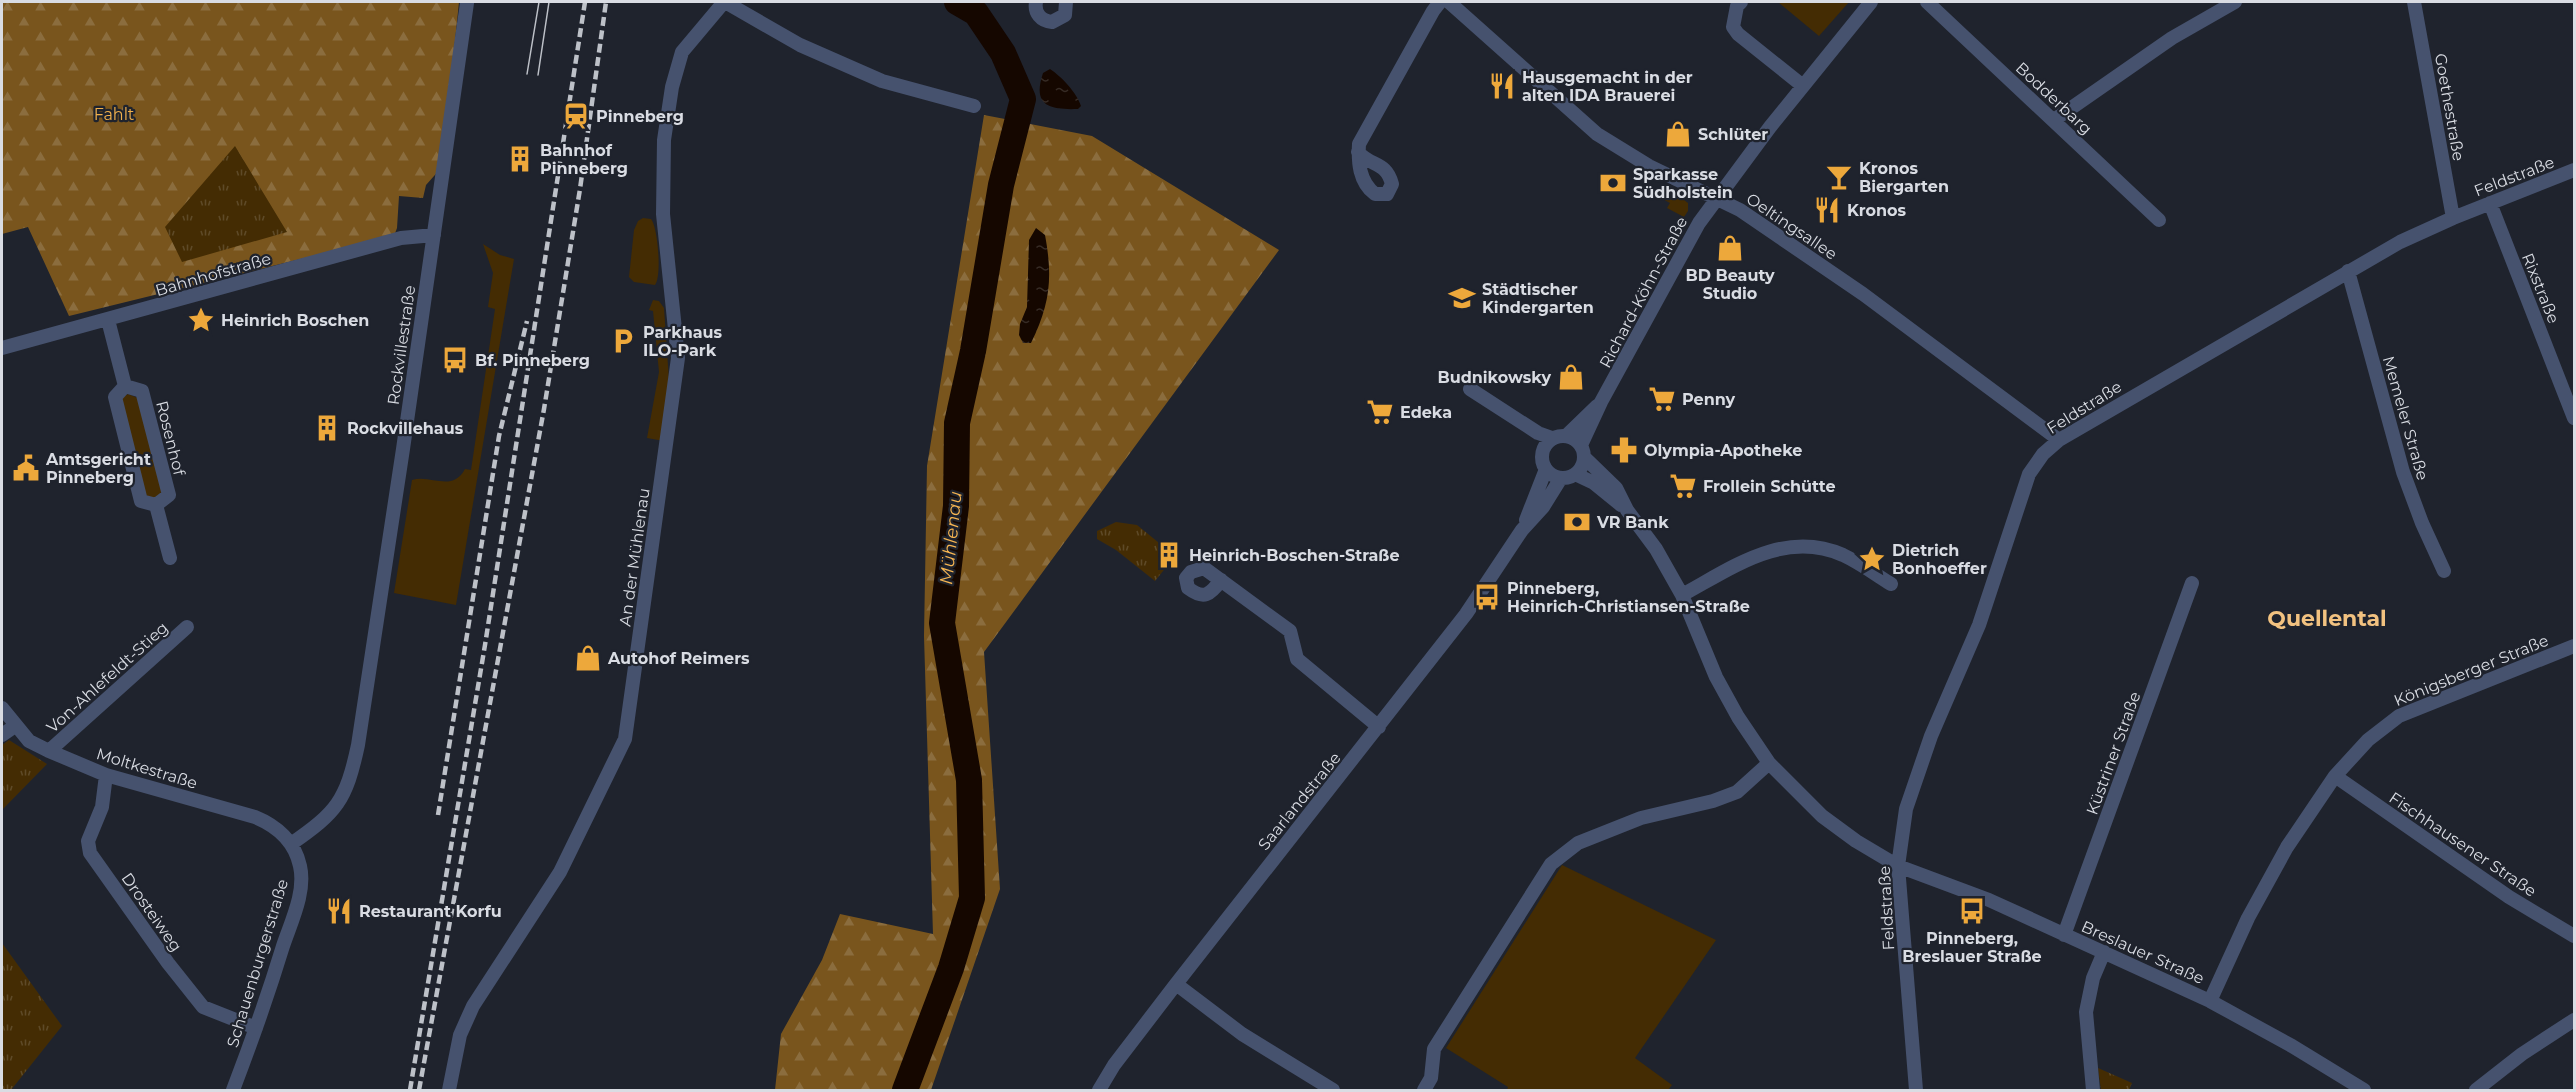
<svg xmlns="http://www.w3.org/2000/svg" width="2576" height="1092" font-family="Montserrat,sans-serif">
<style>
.green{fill:#442c03}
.forest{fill:url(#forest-firs)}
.park{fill:url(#park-tufts)}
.water{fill:url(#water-ripples)}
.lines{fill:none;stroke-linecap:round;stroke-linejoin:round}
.river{stroke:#150700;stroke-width:26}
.minor{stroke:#46526e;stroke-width:14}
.tram{stroke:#bdc1c8;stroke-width:1.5}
.rail{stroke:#bdc1c8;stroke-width:4.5;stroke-dasharray:9 4.5;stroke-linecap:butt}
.labels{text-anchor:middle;stroke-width:4.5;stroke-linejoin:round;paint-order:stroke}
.poi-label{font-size:16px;font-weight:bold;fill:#d9dce3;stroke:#1f232d;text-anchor:start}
.street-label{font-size:16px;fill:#d9dce3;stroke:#1f232d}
.park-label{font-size:16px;fill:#f1b04c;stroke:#1f232d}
.water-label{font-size:18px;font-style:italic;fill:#f6b552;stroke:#1f232d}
.district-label{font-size:22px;font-weight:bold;fill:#f2c280;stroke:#1f232d}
</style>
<defs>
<pattern id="forest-firs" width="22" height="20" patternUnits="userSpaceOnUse" patternTransform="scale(1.5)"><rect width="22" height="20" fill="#79551d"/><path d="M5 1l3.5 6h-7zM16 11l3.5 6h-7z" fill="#8b6d3e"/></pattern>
<pattern id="park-tufts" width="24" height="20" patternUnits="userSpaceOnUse" patternTransform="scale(1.5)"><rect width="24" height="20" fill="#442c03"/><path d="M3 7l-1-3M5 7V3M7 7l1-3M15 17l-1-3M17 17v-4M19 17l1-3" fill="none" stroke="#5e4a28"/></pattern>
<pattern id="water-ripples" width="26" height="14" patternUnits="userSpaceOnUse" patternTransform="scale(1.5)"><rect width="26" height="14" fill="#150700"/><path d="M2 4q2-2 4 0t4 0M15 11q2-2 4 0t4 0" fill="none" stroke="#362b25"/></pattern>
</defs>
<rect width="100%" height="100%" fill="#1f232d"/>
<path class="green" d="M 1778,2 L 1849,2 L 1819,36 Z
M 1670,190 L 1688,203 L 1688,211 L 1684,217 L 1667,208 L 1670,203 L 1661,198 Z
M 643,218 L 651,219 C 658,227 662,277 655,285 L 634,282 L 629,277 L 634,230 L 638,221 Z
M 483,244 L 500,255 L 514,259 L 456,605 L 394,593 L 412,480 C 431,474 452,493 465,469 L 471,470 L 495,309 L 488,307 L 493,273 Z
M 653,300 L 659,301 L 664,308 L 670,395 L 664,441 L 647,438 L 659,372 L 653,311 L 649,310 Z
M 128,394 L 140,399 L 163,490 L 154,501 L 143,494 L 122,398 Z
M 1562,865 L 1716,940 L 1635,1058 L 1672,1085 L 1668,1090 L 1507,1090 L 1508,1087 L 1446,1048 Z"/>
<path class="forest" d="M 2,2 L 459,2 L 442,167 L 426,185 L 423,198 L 399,196 L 397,228 L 394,236 L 69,316 L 28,227 L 2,234 Z
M 984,115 L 1092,136 L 1279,250 L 984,652 L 1000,889 L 931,1090 L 775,1090 L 781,1034 L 822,960 L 840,914 L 933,934 L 924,636 L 927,466 Z"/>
<path class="park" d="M 235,146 L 287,232 L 182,262 L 165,227 Z
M 1116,522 L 1137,525 L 1164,547 L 1158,557 L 1167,566 L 1155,581 L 1116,550 L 1097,539 L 1097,531 Z
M 9,740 L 47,764 L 2,810 L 2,745 Z
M 2,943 L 62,1026 L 11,1090 L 2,1090 Z
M 2098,1068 L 2132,1083 L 2129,1090 L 2101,1090 Z"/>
<path class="water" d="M 1050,69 C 1061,76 1077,93 1081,106 L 1078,109 C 1049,110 1032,106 1043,73 Z
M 1036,228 L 1045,235 C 1053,278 1050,304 1031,343 L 1023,343 L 1019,335 L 1020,324 L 1027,307 L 1029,240 Z"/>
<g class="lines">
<path class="river" d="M 905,1090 L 951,968 L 972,898 L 969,780 L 942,623 L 956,506 L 957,423 L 973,351 L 1001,185 L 1023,99 L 1003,53 L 976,13 L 957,2"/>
<path class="minor" d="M 725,2 L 800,45 L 882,81 L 974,106
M 1036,2 C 1034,13 1041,21 1052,22 L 1065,15 L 1066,2
M 1449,2 L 1597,134 L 1649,166 L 1740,210 L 1863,294 L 2059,440
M 1741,2 L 1737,6 L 1733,27 L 1738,34 L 1803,86
M 1927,2 L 2159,220
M 2414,2 L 2453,218
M 2054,120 L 2172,38 L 2235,2
M 1358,152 C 1371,167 1386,161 1392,184 L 1387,194 L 1375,194 C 1359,182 1358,162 1359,144 L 1433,11 L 1440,2
M 2490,203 L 2574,418
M 2348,271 L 2403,472 L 2422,523 L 2444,571
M 108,320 L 125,386
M 2,348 L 401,238 L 434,235
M 125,386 L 142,391 L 169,495 L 156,505
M 125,386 L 115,397 L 141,501 L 156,505
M 1470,389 L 1538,433 L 1552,438
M1542 457a21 21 0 1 1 42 0a21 21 0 1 1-42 0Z
M 1566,436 L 1597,406
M 1581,445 L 1601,402 L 1699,223 L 1770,127 L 1871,2
M 1585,458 L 1616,488 L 1627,510 L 1656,549 L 1682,595 L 1716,677 L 1738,717 L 1769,763 L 1822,816 L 1856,841 L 1898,866 L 1989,900 L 2210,1001 L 2292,1046 L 2364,1090
M 1575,474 L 1594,483 L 1621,505
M 156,505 L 170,558
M 1526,520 L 1546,469
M 1221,580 C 1210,595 1204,600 1188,588 L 1186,578 L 1191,572 L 1204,568 L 1290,631 L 1297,659 L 1379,727
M 1682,595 C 1732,568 1784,529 1843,555 C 1860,563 1875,574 1891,584
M 2,708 L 29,741 L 49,751 L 106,775 L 255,817 C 277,826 295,842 300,866 C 306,892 291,922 283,946 C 268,995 251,1043 233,1090
M 2,735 L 15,726
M 49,751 L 187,627
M 106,775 L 102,807 L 88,841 L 90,853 L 168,963 L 203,1007 L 256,1028
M 2335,776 L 2509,897 L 2574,936
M 291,844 C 337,812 346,801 358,745 L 403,449 L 467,3
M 2064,935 L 2192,583
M 1176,984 L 1242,1034 L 1333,1090
M 2210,1001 L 2248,918 L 2287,847 L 2335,776 L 2368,740 L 2399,716 L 2574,646
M 449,1090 L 460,1035 L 473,1006 L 560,872 L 625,739 L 678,358 L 663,214 L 664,140 L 672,87 L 682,52 L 724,2
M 1099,1090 L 1114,1065 L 1176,984 L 1466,614 L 1522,530 L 1543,507 L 1561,478
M 1424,1090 L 1431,1078 L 1434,1049 L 1551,864 L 1578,843 L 1641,818 L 1713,801 L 1737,792 L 1769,763
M 1916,1090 L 1898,866 L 1906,809 L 1931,736 L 1979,625 L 2029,474 L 2043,454 L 2059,440 L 2400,242 L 2453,218 L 2574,170
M 2093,1090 L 2086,1012 L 2093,978 L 2104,952
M 2476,1090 L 2522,1054 L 2574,1020"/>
<path class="tram" d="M 527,74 L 539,2
M 538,75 L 549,2"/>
<path class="rail" d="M 438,815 L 499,436 L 527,321
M 410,1090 L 485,645 L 585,2
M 419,1090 L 544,409 L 580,189 L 606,2"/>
</g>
<defs>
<g id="restaurant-bare" transform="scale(2.07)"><path d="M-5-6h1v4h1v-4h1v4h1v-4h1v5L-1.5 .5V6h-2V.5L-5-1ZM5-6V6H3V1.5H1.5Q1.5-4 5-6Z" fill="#eda83b" stroke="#1f232d" stroke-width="2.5" paint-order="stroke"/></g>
<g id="station-bare" transform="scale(2.07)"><path d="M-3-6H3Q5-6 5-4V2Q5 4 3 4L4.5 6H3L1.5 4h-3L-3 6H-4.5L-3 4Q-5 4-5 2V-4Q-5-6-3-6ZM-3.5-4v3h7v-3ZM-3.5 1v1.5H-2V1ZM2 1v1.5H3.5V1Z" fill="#eda83b" stroke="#1f232d" stroke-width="2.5" paint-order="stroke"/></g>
<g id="shop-bare" transform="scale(2.07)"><path d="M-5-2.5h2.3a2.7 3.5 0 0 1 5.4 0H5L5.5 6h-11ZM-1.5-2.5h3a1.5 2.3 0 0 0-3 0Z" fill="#eda83b" stroke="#1f232d" stroke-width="2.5" paint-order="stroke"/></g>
<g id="building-bare" transform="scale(2.07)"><path d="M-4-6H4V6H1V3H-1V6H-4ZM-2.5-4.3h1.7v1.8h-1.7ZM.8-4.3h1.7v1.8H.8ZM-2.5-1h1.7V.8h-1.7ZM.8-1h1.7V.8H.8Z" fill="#eda83b" stroke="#1f232d" stroke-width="2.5" paint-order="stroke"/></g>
<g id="bar-bare" transform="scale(2.07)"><path d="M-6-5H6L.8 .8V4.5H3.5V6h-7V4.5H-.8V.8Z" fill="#eda83b" stroke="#1f232d" stroke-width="2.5" paint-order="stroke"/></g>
<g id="bank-bare" transform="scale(2.07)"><path d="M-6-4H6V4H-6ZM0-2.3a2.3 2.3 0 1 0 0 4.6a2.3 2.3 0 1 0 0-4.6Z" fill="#eda83b" stroke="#1f232d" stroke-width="2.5" paint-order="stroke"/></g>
<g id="school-bare" transform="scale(2.07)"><path d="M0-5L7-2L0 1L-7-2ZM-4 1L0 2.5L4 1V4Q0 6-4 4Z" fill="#eda83b" stroke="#1f232d" stroke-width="2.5" paint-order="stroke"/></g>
<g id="sight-bare" transform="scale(2.07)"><path d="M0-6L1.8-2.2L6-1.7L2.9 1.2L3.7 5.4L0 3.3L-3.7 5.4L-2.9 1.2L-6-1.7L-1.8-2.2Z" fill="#eda83b" stroke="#1f232d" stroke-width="2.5" paint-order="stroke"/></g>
<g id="parking-bare" transform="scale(2.07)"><path d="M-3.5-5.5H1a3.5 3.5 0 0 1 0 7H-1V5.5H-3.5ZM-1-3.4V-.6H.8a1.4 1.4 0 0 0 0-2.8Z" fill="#eda83b" stroke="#1f232d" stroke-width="2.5" paint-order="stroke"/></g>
<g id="bus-bare" transform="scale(2.07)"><path d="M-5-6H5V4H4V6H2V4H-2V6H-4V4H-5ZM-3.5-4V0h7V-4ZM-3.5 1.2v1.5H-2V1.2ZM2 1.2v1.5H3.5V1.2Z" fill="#eda83b" stroke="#1f232d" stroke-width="2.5" paint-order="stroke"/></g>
<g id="supermarket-bare" transform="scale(2.07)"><path d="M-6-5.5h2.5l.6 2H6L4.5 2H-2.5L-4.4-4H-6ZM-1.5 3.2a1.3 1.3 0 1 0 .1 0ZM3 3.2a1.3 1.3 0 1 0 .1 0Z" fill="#eda83b" stroke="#1f232d" stroke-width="2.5" paint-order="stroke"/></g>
<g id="pharmacy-bare" transform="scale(2.07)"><path d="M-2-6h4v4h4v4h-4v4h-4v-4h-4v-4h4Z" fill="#eda83b" stroke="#1f232d" stroke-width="2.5" paint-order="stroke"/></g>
<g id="civic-bare" transform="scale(2.07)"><path d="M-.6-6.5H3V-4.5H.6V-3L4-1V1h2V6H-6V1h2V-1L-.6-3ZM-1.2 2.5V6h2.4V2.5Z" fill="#eda83b" stroke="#1f232d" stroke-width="2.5" paint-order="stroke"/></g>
</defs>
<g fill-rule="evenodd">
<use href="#restaurant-bare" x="1502" y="86"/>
<use href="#station-bare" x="576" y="116"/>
<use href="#shop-bare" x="1678" y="134"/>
<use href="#building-bare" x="520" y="159"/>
<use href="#bar-bare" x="1839" y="177"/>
<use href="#bank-bare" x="1613" y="183"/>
<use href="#restaurant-bare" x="1827" y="210"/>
<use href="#shop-bare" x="1730" y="248"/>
<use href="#school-bare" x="1462" y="298"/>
<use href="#sight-bare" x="201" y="320"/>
<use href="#parking-bare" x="623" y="341"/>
<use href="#bus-bare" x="455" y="360"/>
<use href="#shop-bare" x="1571" y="377"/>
<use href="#supermarket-bare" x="1662" y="399"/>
<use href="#supermarket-bare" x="1380" y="412"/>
<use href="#building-bare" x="327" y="428"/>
<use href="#pharmacy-bare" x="1624" y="450"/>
<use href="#civic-bare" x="26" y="468"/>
<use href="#supermarket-bare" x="1683" y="486"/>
<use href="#bank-bare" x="1577" y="522"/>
<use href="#building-bare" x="1169" y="555"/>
<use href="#sight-bare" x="1872" y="559"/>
<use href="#bus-bare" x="1487" y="597"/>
<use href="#shop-bare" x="588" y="658"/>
<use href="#restaurant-bare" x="339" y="911"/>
<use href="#bus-bare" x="1972" y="911"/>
</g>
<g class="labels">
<g class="poi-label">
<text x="1522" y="83">Hausgemacht in der<tspan x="1522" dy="18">alten IDA Brauerei</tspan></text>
<text x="596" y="122">Pinneberg</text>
<text x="1698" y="140">Schlüter</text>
<text x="540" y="156">Bahnhof<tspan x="540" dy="18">Pinneberg</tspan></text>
<text x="1859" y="174">Kronos<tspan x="1859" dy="18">Biergarten</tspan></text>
<text x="1633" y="180">Sparkasse<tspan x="1633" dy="18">Südholstein</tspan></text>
<text x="1847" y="216">Kronos</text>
<text x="1730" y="281" text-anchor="middle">BD Beauty<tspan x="1730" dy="18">Studio</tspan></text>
<text x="1482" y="295">Städtischer<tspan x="1482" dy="18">Kindergarten</tspan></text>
<text x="221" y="326">Heinrich Boschen</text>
<text x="643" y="338">Parkhaus<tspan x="643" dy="18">ILO-Park</tspan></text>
<text x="475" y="366">Bf. Pinneberg</text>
<text x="1551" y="383" text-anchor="end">Budnikowsky</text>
<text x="1682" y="405">Penny</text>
<text x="1400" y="418">Edeka</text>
<text x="347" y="434">Rockvillehaus</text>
<text x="1644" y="456">Olympia-Apotheke</text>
<text x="46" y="465">Amtsgericht<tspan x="46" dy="18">Pinneberg</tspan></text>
<text x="1703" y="492">Frollein Schütte</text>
<text x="1597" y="528">VR Bank</text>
<text x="1892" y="556">Dietrich<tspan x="1892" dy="18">Bonhoeffer</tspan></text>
<text x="1189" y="561">Heinrich-Boschen-Straße</text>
<text x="1507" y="594">Pinneberg,<tspan x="1507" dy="18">Heinrich-Christiansen-Straße</tspan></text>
<text x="608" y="664">Autohof Reimers</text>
<text x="359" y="917">Restaurant Korfu</text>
<text x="1972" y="944" text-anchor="middle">Pinneberg,<tspan x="1972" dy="18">Breslauer Straße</tspan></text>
</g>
<g class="street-label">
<text transform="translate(2054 98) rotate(43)" y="6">Bodderbarg</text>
<text transform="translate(2450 107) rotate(80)" y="6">Goethestraße</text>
<text transform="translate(2514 176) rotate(-21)" y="6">Feldstraße</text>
<text transform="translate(1792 226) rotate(34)" y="6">Oeltingsallee</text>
<text transform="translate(213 274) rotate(-16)" y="6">Bahnhofstraße</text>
<text transform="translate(2541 288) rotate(68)" y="6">Rixstraße</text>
<text transform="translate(1643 292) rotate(-62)" y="6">Richard-Köhn-Straße</text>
<text transform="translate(401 345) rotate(-82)" y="6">Rockvillestraße</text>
<text transform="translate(2084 407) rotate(-32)" y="6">Feldstraße</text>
<text transform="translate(2406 418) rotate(74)" y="6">Memeler Straße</text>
<text transform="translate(171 438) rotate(76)" y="6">Rosenhof</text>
<text transform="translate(634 557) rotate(-82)" y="6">An der Mühlenau</text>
<text transform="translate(2471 670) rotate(-22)" y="6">Königsberger Straße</text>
<text transform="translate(107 677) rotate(-42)" y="6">Von-Ahlefeldt-Stieg</text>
<text transform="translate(2113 753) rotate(-70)" y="6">Küstriner Straße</text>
<text transform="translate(147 768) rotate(17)" y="6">Moltkestraße</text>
<text transform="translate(1299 801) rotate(-51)" y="6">Saarlandstraße</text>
<text transform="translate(2463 844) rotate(34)" y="6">Fischhausener Straße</text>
<text transform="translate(1886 908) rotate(-93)" y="6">Feldstraße</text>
<text transform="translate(152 912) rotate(55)" y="6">Drosteiweg</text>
<text transform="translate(2143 952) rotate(24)" y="6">Breslauer Straße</text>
<text transform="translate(257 963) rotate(-73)" y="6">Schauenburgerstraße</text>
</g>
<g class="park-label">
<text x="114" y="120">Fahlt</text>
</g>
<g class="water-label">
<text transform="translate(951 538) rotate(-84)" y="6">Mühlenau</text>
</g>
<g class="district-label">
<text x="2327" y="626">Quellental</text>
</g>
</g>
<rect width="2576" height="1092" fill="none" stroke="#d9dce3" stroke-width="6"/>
</svg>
